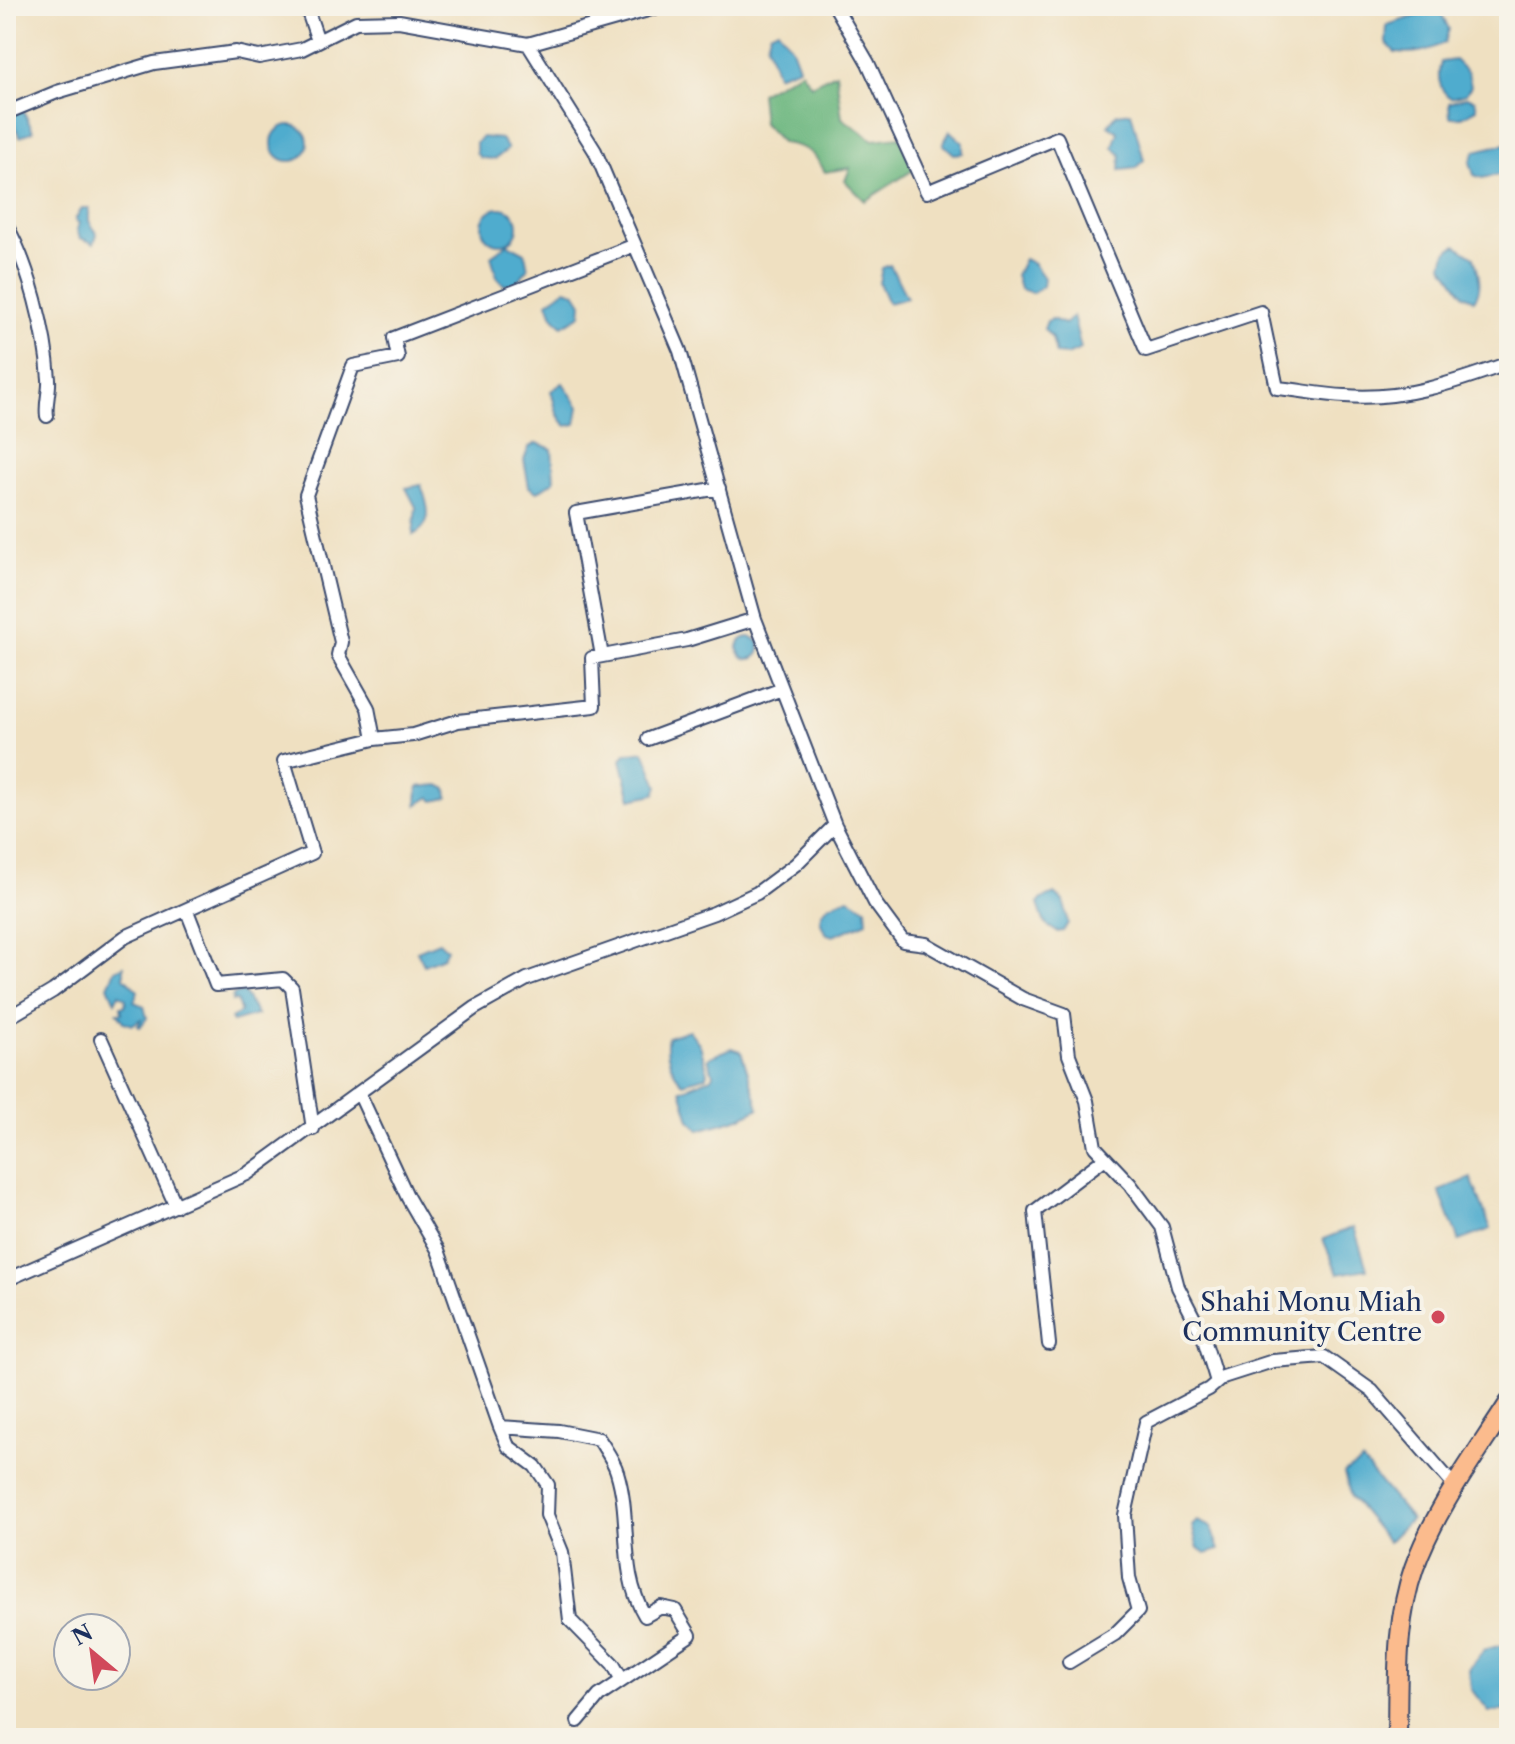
<svg xmlns="http://www.w3.org/2000/svg" width="1515" height="1744" font-family="'Libre Caslon Text',serif">
<style>
.forest{fill:#6ab67e;stroke:#42726e;stroke-width:2}
.water{fill:#50acce;stroke:#366e96;stroke-width:2}
.lines{fill:none;stroke-linecap:round;stroke-linejoin:round}
.minor-casing{stroke:#3b4a6d;stroke-width:16}
.highway-casing{stroke:#3b4a6d;stroke-width:22}
.minor{stroke:#fff;stroke-width:12}
.highway{stroke:#fbbb8d;stroke-width:18}
.poi-dot{fill:#d1495b;stroke:#f7f3e8;stroke-width:3}
.labels{text-anchor:middle;stroke-width:8;stroke-linejoin:round;paint-order:stroke}
.poi-label{font-size:26px;fill:#1b2f5e;stroke:#f7f3e8;text-anchor:end}
</style>
<rect width="100%" height="100%" fill="#f7f3e8"/>
<filter id="ink" filterUnits="userSpaceOnUse"><feTurbulence type="fractalNoise" baseFrequency=".0125" numOctaves="2"/><feDisplacementMap in="SourceGraphic" scale="16" xChannelSelector="R" yChannelSelector="G"/><feConvolveMatrix kernelMatrix="1 2 1 2 8 2 1 2 1" color-interpolation-filters="sRGB"/></filter>
<filter id="wash" filterUnits="userSpaceOnUse"><feTurbulence type="fractalNoise" baseFrequency=".006" numOctaves="4" result="noise"/><feDisplacementMap in="SourceGraphic" scale="32" xChannelSelector="R" yChannelSelector="G"/><feGaussianBlur stdDeviation="1.8" result="paint"/><feColorMatrix in="noise" values="0 0 0 0 0 0 0 0 0 0 0 0 0 0 0 0 0 1.4 0 .05"/><feComposite in="paint" operator="in"/></filter>
<g filter="url(#wash)">
<rect width="100%" height="100%" fill="#efe0c1"/>
<path class="forest" d="M 801,71 L 811,85 L 836,73 L 842,118 L 873,140 L 900,137 L 913,170 L 865,201 L 845,181 L 850,168 L 825,172 C 814,151 805,146 782,143 L 763,123 L 760,93 Z"/>
<path class="water" d="M 1439,9 L 1449,29 L 1445,42 C 1428,52 1415,54 1395,52 L 1386,43 L 1387,25 Z
M 778,29 L 792,48 L 799,67 L 777,75 L 767,45 L 770,33 Z
M 1455,60 L 1468,73 L 1471,86 L 1466,94 L 1451,98 C 1438,90 1437,75 1441,62 Z
M 1466,97 L 1475,100 L 1477,109 L 1462,117 L 1450,117 L 1449,103 Z
M 22,108 L 33,131 L 20,137 L 9,114 Z
M 1131,112 L 1144,160 L 1137,168 L 1120,170 L 1121,155 L 1113,147 L 1118,132 L 1108,125 L 1117,114 Z
M272 143a18 18 0 1 1 36 0a18 18 0 1 1-36 0Z
M 950,131 L 963,143 L 963,153 L 954,154 L 943,144 Z
M 481,137 L 501,139 L 508,149 L 495,159 L 481,158 L 476,153 L 476,143 Z
M 1504,144 L 1509,146 L 1509,173 L 1482,178 L 1474,175 L 1470,162 L 1475,151 Z
M482 226a18 18 0 1 1 36 0a18 18 0 1 1-36 0Z
M 82,208 L 89,208 L 89,221 L 97,234 L 94,243 L 80,238 L 77,230 L 79,223 L 75,220 Z
M 508,244 L 525,253 L 528,269 L 516,283 L 504,285 L 497,277 L 491,256 Z
M 1456,245 L 1474,257 C 1478,272 1484,287 1474,300 L 1464,295 L 1443,265 L 1446,252 Z
M 1024,259 L 1034,264 L 1044,278 L 1043,286 L 1033,293 L 1020,289 L 1016,275 Z
M 890,265 L 907,298 L 888,303 L 879,283 L 882,268 Z
M 566,289 L 575,292 L 582,303 L 581,315 L 562,326 L 553,316 L 548,302 Z
M 1073,316 L 1081,349 L 1067,355 L 1056,354 L 1052,338 L 1044,329 L 1047,321 L 1052,319 L 1065,324 Z
M 563,383 L 579,407 L 576,424 L 567,426 C 554,415 556,405 551,391 Z
M 537,443 L 552,449 L 554,481 L 537,492 L 529,487 L 524,460 L 529,447 Z
M 421,485 C 428,504 435,524 413,535 L 416,507 L 406,488 Z
M738 648a11 11 0 1 1 22 0a11 11 0 1 1-22 0Z
M 644,751 L 658,786 L 655,794 L 631,799 L 621,760 L 625,754 Z
M 439,785 L 447,789 L 448,798 L 434,801 L 430,797 L 417,805 L 418,787 Z
M 1055,894 L 1064,902 L 1068,923 L 1063,931 L 1057,932 L 1045,924 L 1038,904 L 1042,899 Z
M 849,898 L 866,908 L 867,922 L 833,936 L 827,934 C 810,912 829,903 849,898 Z
M 439,942 L 447,949 L 443,957 L 424,965 L 417,951 Z
M 124,966 L 124,977 L 138,991 L 134,1002 L 144,1006 L 147,1018 L 140,1027 L 138,1026 L 141,1019 L 132,1025 L 124,1022 L 118,1013 L 122,1013 L 121,1006 L 125,1006 L 126,999 L 119,994 L 115,1002 L 108,986 L 115,970 Z
M 243,992 L 257,1015 L 232,1022 L 231,1019 L 241,1012 L 236,1000 L 232,1001 L 233,995 Z
M 689,1030 L 700,1045 L 708,1073 L 706,1077 L 683,1083 C 672,1073 664,1052 668,1037 Z
M 732,1048 L 741,1051 L 759,1108 L 740,1118 L 699,1130 L 690,1120 L 681,1090 L 711,1078 L 713,1074 L 708,1058 Z
M 1471,1178 L 1491,1229 L 1459,1241 L 1439,1191 Z
M 1354,1227 L 1367,1269 L 1338,1274 L 1323,1239 Z
M 1362,1461 L 1411,1519 L 1388,1542 L 1351,1497 L 1344,1473 Z
M 1197,1521 L 1211,1527 L 1219,1550 L 1206,1554 L 1198,1548 L 1192,1526 Z
M 1509,1643 L 1509,1710 L 1489,1712 L 1471,1689 L 1469,1669 L 1484,1650 Z"/>
</g>
<g filter="url(#ink)">
<g class="lines">
<g class="minor-casing">
<path id="minor" d="M 306,6 L 318,41
M 835,6 L 868,63 L 927,192 L 1057,138 L 1146,350 L 1261,312 L 1277,388 C 1299,390 1322,395 1345,396 C 1402,401 1456,382 1509,363
M 528,44 L 595,151 L 680,351 L 755,619 L 835,825 L 875,903 L 903,941 L 926,944 L 1023,999 L 1064,1014 L 1069,1055 L 1087,1101 L 1095,1147 L 1130,1184 L 1162,1227 L 1178,1287 L 1203,1336 L 1217,1382
M 6,113 L 57,92 L 154,63 L 236,52 L 259,57 L 302,49 L 356,22 L 399,21 L 528,44 L 662,6
M 6,225 C 29,264 46,333 49,379 C 50,391 45,403 47,416
M 602,656 L 576,513 L 719,488
M 374,739 L 368,708 L 338,655 L 341,642 L 306,495 L 353,366 L 398,357 L 394,338 L 635,245
M 648,739 L 782,689
M 187,911 L 216,985 L 283,979 L 292,988 L 313,1129
M 6,1019 L 53,991 L 125,937 L 312,853 L 284,761 L 374,739 L 413,735 L 458,721 L 594,706 L 592,658 L 687,640 L 755,619
M 101,1039 L 176,1206
M 360,1095 L 408,1198 L 438,1250 L 500,1427 L 559,1431 L 599,1439 C 605,1449 614,1461 617,1472 C 632,1520 618,1571 645,1616 L 661,1607 L 675,1610 L 690,1635 L 599,1696 L 578,1721
M 6,1280 L 247,1174 L 475,1008 L 527,979 L 714,913 L 757,893 L 796,864 L 835,825
M 1049,1344 L 1035,1211 L 1104,1159
M 500,1427 L 508,1446 L 535,1466 L 548,1485 L 547,1515 L 562,1552 L 570,1620 L 613,1664 L 622,1680
M 1069,1662 L 1115,1634 L 1138,1611 L 1129,1578 L 1125,1515 L 1146,1422 L 1209,1389 L 1223,1377 L 1273,1361 L 1324,1357 L 1372,1391 L 1456,1488"/>
</g>
<g class="highway-casing">
<path id="highway" d="M 1397,1738 C 1398,1681 1395,1622 1414,1568 C 1435,1509 1476,1455 1509,1403"/>
</g>
<use href="#minor" class="minor"/>
<use href="#highway" class="highway"/>
</g>
</g>
<circle class="poi-dot" cx="1438" cy="1317" r="8"/>
<g class="labels">
<g class="poi-label">
<text x="1422" y="1311">Shahi Monu Miah<tspan x="1422" dy="30">Community Centre</tspan></text>
</g>
</g>
<rect width="1515" height="1744" fill="none" stroke="#f7f3e8" stroke-width="32"/>
<g transform="translate(92 1652) rotate(331)"><circle r="38" fill="#f7f3e8" stroke="#9fa5b1" stroke-width="2"/>
<path d="M0-6L14 30L0 20L-14 30Z" fill="#d1495b"/>
<text y="-12" font-size="22" font-weight="bold" text-anchor="middle" fill="#1b2f5e">N</text>
</g>
</svg>
